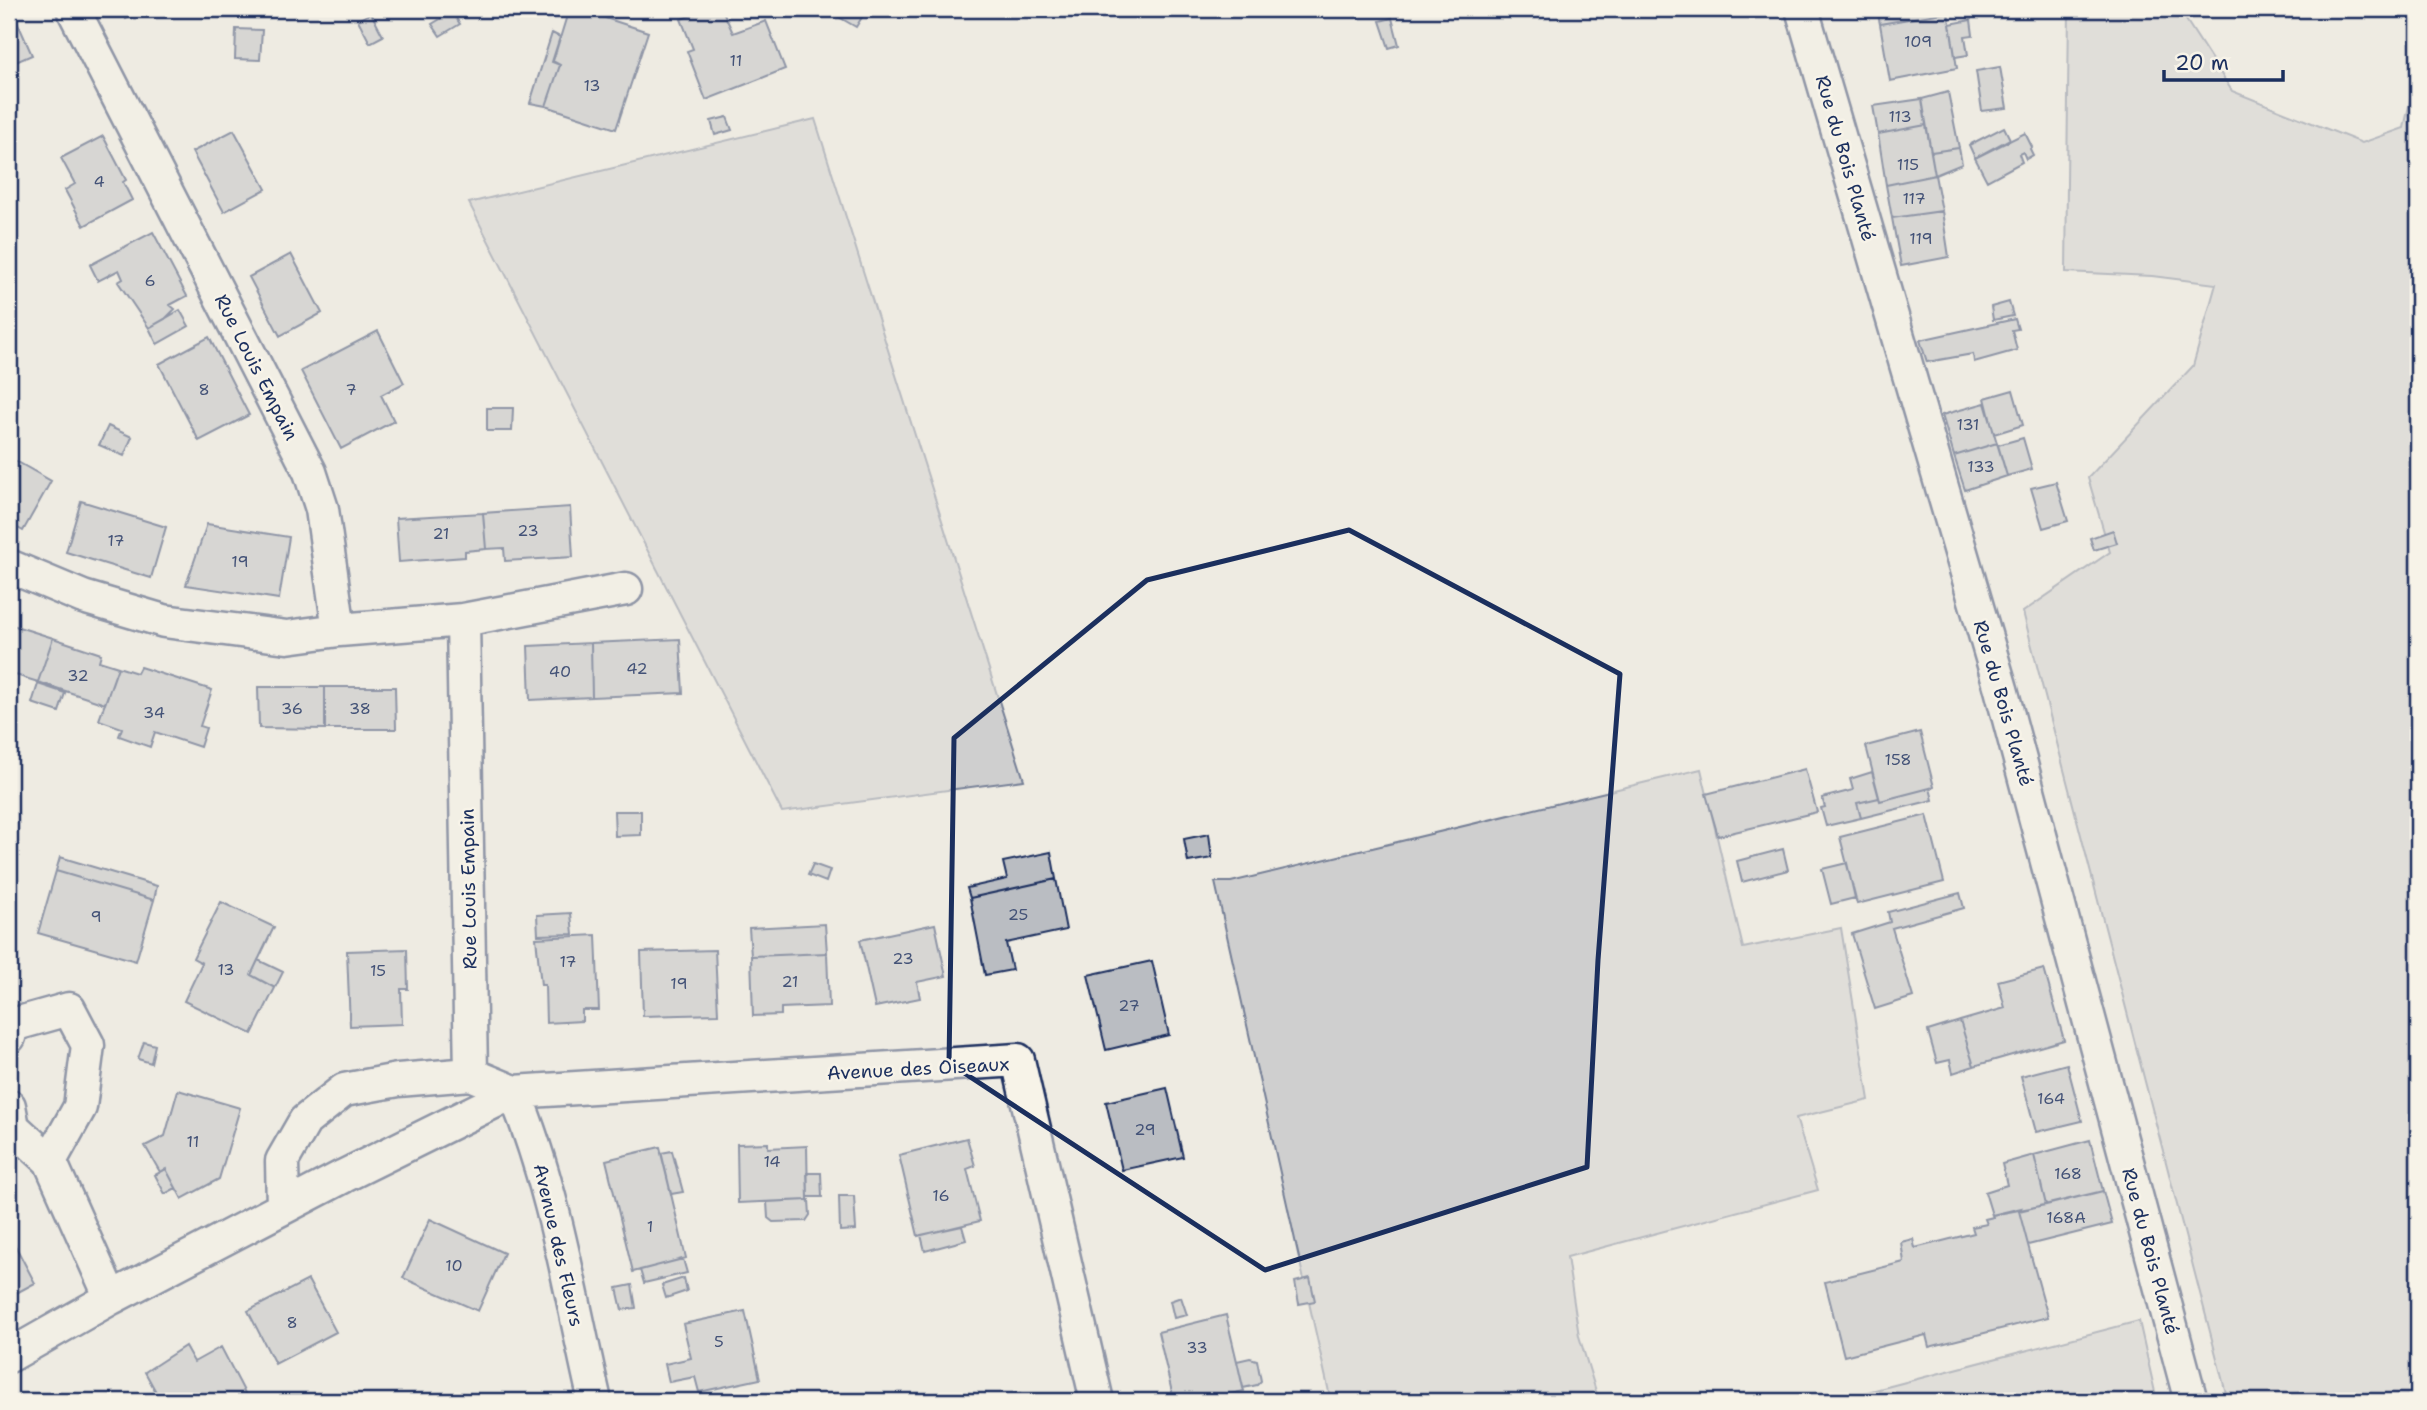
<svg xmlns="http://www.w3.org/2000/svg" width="2427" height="1410" font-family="'Shantell Sans',sans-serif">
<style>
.green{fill:#cfcfcf;stroke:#757f96;stroke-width:2}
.building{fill:#babdc2;stroke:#1b2f5e;stroke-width:2}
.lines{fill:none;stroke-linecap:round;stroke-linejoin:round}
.street-casing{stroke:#1b2f5e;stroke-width:37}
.street{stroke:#f7f3e8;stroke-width:32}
.marked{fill:none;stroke:#1b2f5e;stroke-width:5;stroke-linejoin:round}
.labels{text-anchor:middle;stroke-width:5;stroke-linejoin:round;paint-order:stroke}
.number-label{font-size:16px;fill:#435277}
.street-label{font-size:19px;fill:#1b2f5e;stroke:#f7f3e8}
</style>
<rect width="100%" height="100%" fill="#eeebe2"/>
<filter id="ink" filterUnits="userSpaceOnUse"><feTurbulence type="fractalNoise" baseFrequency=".0143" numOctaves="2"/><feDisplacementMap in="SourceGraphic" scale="14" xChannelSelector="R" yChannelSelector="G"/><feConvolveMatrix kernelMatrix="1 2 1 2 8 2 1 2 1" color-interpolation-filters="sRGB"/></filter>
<g filter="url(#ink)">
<path class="green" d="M 2069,9 L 2179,9 L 2232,91 L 2362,143 L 2404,128 L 2418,66 L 2418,1401 L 2228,1401 L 2023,612 L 2110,552 L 2088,478 L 2193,366 L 2216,284 L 2152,276 L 2066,272 Z
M 815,119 L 1024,780 L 782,812 L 469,203 Z
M 1701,769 L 1743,948 L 1841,928 L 1869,1100 L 1796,1118 L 1818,1190 L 1567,1257 L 1579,1336 L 1599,1401 L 1331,1401 L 1215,882 L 1231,882 Z
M 2139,1321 L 2157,1401 L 1833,1401 Z"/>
<path class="building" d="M 122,9 L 150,9 L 126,19 Z
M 569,9 L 578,9 L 648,32 L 616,129 L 546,106 L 560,65 L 553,61 Z
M 708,9 L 722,9 L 733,33 L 766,21 L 785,69 L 706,100 L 687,51 L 693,49 L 681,19 Z
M 825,9 L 867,9 L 856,27 Z
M 1877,9 L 1947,9 L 1948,12 L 1880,24 Z
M 12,10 L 32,55 L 9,65 L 9,12 Z
M 452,12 L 460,24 L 440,36 L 432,24 Z
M 1948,12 L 1957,68 L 1890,81 L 1880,24 Z
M 371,13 L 383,36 L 370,43 L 358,20 Z
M 1392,18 L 1399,45 L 1389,48 L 1380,21 Z
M 1971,20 L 1973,35 L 1965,36 L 1968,55 L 1955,57 L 1950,24 Z
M 236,29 L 262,30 L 260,60 L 235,59 Z
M 552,33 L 560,37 L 552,62 L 560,65 L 546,106 L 530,103 Z
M 2000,67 L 2007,108 L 1982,111 L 1976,71 Z
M 1948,92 L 1959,148 L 1931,152 L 1922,99 Z
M 1922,99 L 1926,125 L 1878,134 L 1873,106 Z
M 727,117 L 732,130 L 715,135 L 711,121 Z
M 1926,125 L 1935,175 L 1886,185 L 1878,134 Z
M 2004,127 L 2010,139 L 1975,158 L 1969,145 Z
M 234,130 L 266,189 L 224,212 L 192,152 Z
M 2025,133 L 2032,147 L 2030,149 L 2033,155 L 2026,159 L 2023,152 L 2019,154 L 2022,162 L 1987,181 L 1975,158 Z
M 103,136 L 126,180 L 123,182 L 132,200 L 84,226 L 65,190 L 75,184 L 61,158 Z
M 1959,148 L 1962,164 L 1935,175 L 1931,152 Z
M 1935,175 L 1942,211 L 1892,218 L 1886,185 Z
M 1942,211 L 1949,257 L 1901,266 L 1892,218 Z
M 153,232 L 187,296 L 170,305 L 175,309 L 165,319 L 149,328 L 118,282 L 123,279 L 119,270 L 98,281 L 90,265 Z
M 291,254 L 322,313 L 280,336 L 249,277 Z
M 2009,302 L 2013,316 L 1993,320 L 1991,307 Z
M 180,310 L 189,326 L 157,344 L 149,328 Z
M 2015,319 L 2018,329 L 2012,330 L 2017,350 L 1974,362 L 1973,354 L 1927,362 L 1920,340 Z
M 378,331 L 404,383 L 381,395 L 394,421 L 341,449 L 301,371 Z
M 209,337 L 249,415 L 199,441 L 159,364 Z
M 2013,390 L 2023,425 L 1994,434 L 1985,398 Z
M 1985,403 L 1997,443 L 1954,456 L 1942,415 Z
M 487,408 L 513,408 L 512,431 L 487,431 Z
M 108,426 L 132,437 L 124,456 L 99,445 Z
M 2023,438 L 2032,469 L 2007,476 L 1998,445 Z
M 1997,443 L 2007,476 L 1965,490 L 1954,456 Z
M 9,457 L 51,481 L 23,531 L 9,523 Z
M 2056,482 L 2068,521 L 2043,528 L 2031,488 Z
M 81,501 L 166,527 L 151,578 L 66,552 Z
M 570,507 L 573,557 L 505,561 L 504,548 L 486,549 L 483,513 Z
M 483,513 L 486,549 L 465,551 L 465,557 L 399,562 L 396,518 Z
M 207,524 L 289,537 L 279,599 L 186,585 Z
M 2113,530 L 2117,543 L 2094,550 L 2090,538 Z
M 9,624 L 53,638 L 38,682 L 9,673 Z
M 53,638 L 101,654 L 99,661 L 118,667 L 105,704 L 38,682 Z
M 680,639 L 683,693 L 592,697 L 591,643 Z
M 591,643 L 592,697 L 530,700 L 528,646 Z
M 118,667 L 137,673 L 140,667 L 212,690 L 200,726 L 206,728 L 200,747 L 155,732 L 150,747 L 119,736 L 122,728 L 99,720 Z
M 38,684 L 65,693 L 59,712 L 32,703 Z
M 258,687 L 325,687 L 325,729 L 259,728 Z
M 325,687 L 395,687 L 396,729 L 325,729 Z
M 1920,732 L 1934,787 L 1880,801 L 1866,746 Z
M 1805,769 L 1817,812 L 1718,836 L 1706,794 Z
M 1872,772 L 1879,798 L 1857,803 L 1861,818 L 1826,826 L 1821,808 L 1825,807 L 1822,798 L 1853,790 L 1850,779 Z
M 1930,788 L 1933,800 L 1861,818 L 1857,803 L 1879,798 L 1880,801 Z
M 614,811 L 641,811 L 641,835 L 615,836 Z
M 1927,815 L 1944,882 L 1857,904 L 1840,837 Z
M 1209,834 L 1212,858 L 1188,862 L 1184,839 Z
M 1783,849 L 1788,870 L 1742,882 L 1737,861 Z
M 1051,852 L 1056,879 L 970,898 L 967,888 L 1007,879 L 1003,862 Z
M 60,857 L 157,886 L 154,900 L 56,871 Z
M 1847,863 L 1855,898 L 1831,904 L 1822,869 Z
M 813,864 L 830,870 L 826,882 L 808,875 Z
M 56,871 L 154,900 L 136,961 L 38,933 Z
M 1056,879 L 1066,930 L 1006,943 L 1012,970 L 985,975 L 970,898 Z
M 1960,893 L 1964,908 L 1892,928 L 1913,997 L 1875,1009 L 1852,934 L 1890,922 L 1888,912 Z
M 221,902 L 274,927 L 251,975 L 275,988 L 252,1034 L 184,1001 L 202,963 L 193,958 Z
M 571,913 L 573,934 L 538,935 L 537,915 Z
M 825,924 L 827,953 L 751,956 L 749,928 Z
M 935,924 L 946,976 L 917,982 L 920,998 L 875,1007 L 860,940 Z
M 596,935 L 599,1010 L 582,1010 L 582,1021 L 546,1023 L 545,985 L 541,985 L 536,938 Z
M 407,949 L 408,989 L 401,989 L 402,1024 L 350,1026 L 347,951 Z
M 715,950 L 718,1014 L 643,1016 L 641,952 Z
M 827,953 L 829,1006 L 781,1008 L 781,1015 L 753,1016 L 751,956 Z
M 258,960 L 283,972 L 275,988 L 251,975 Z
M 1152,961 L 1169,1035 L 1106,1050 L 1088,975 Z
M 2044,969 L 2064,1040 L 1974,1066 L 1960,1021 L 2005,1008 L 1998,981 Z
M 1960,1021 L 1974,1066 L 1953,1073 L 1950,1060 L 1937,1063 L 1928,1031 Z
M 144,1042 L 155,1045 L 151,1063 L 138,1059 Z
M 2067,1064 L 2082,1121 L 2036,1132 L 2021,1076 Z
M 1167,1088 L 1183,1157 L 1122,1170 L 1106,1102 Z
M 178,1090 L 240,1108 L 219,1179 L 182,1199 L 166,1169 L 160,1172 L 145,1146 L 165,1136 Z
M 967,1138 L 975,1166 L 967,1169 L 980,1221 L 918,1236 L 899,1155 Z
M 2090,1140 L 2103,1191 L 2046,1205 L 2034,1155 Z
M 768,1143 L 768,1148 L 807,1146 L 808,1200 L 738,1203 L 737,1144 Z
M 660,1147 L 686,1258 L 633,1272 L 606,1160 Z
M 672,1151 L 683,1192 L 671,1194 L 661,1153 Z
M 2034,1155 L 2046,1205 L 1992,1215 L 1985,1192 L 2007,1185 L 2002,1164 Z
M 166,1169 L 176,1188 L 165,1194 L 155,1175 Z
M 807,1173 L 821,1173 L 822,1197 L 808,1197 Z
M 2103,1191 L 2112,1224 L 2028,1245 L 2019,1211 Z
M 839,1196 L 854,1196 L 856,1230 L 840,1231 Z
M 809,1200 L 810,1215 L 806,1221 L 773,1222 L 768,1218 L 767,1202 Z
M 2021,1208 L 2019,1211 L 2028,1245 L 2048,1317 L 1929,1347 L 1926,1335 L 1844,1356 L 1825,1282 L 1904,1262 L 1901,1242 L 1913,1239 L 1915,1248 L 1974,1233 L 1972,1227 L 1987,1224 L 1985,1219 L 1993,1217 L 1992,1215 Z
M 430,1219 L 504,1253 L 478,1311 L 403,1278 Z
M 962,1226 L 966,1240 L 925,1251 L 921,1235 Z
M 9,1234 L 35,1283 L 9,1297 Z
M 683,1259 L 687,1273 L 644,1283 L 640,1270 Z
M 684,1278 L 687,1291 L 666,1298 L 662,1285 Z
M 1310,1278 L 1315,1301 L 1299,1304 L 1295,1282 Z
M 308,1280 L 336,1332 L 275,1364 L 248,1311 Z
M 632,1285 L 636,1308 L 622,1310 L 617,1288 Z
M 1181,1297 L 1187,1315 L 1174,1318 L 1170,1301 Z
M 745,1311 L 760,1379 L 699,1392 L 695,1377 L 669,1382 L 665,1364 L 691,1358 L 683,1324 Z
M 1226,1315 L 1244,1391 L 1199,1401 L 1174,1401 L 1158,1332 Z
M 185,1346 L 194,1362 L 221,1347 L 248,1399 L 243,1401 L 161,1401 L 145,1372 Z
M 1250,1358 L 1257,1360 L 1261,1381 L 1257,1385 L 1243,1388 L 1237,1361 Z
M 1020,1393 L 1022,1401 L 985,1401 Z"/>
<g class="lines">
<g class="street-casing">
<path id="street" d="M 73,9 L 310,472 L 322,509 L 339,630
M 1802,9 L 2001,689 L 2191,1401
M 9,566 L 83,597 L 164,621 L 287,637 L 339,630 L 463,620 L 626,589
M 463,620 L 471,1074
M 9,1037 L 12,1025 L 69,1009 L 88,1045 L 80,1107 L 50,1161
M 9,1106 L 13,1127 L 50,1161 L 111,1298
M 283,1208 L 282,1161 L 305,1121 L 344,1090 L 398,1080 L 471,1074 L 514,1092 C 555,1190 571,1298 595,1401
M 9,1356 L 111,1298 L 344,1176 L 514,1092 L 1018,1060 L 1097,1401"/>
</g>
<use href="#street" class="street"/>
</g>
</g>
<path d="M0 0H2427V1410H0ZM 1349,530 L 1620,674 L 1598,960 L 1587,1167 L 1265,1270 L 949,1063 L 954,738 L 1147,580 Z" fill="#eeebe2" fill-opacity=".55" fill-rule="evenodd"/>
<path class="marked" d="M 1349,530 L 1620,674 L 1598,960 L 1587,1167 L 1265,1270 L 949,1063 L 954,738 L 1147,580 Z"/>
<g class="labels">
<g class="number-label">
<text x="1918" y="47">109</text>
<text x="736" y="66">11</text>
<text x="592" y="91">13</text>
<text x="1900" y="122">113</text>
<text x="1908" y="170">115</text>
<text x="99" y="187">4</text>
<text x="1914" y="204">117</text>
<text x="1921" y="244">119</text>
<text x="150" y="286">6</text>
<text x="204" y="395">8</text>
<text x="351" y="395">7</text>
<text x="1968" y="430">131</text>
<text x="1981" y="472">133</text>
<text x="528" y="536">23</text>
<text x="441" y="539">21</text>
<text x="116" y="546">17</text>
<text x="240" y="567">19</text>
<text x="637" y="674">42</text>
<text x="560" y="677">40</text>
<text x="78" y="681">32</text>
<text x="292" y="714">36</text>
<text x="360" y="714">38</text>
<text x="154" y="718">34</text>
<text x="1898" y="765">158</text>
<text x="1018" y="920">25</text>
<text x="96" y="922">9</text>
<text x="903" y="964">23</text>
<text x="568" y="967">17</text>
<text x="226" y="975">13</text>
<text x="378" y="976">15</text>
<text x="790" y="987">21</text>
<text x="679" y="989">19</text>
<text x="1129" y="1011">27</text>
<text x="2051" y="1104">164</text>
<text x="1145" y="1135">29</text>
<text x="193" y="1147">11</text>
<text x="772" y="1167">14</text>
<text x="2068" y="1179">168</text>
<text x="941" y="1201">16</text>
<text x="2066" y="1223">168A</text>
<text x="650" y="1232">1</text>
<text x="454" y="1271">10</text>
<text x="292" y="1328">8</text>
<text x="719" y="1347">5</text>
<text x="1197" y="1353">33</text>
</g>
<g class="street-label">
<text transform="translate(1846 158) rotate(74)" y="7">Rue du Bois Planté</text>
<text transform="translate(257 367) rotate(63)" y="7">Rue Louis Empain</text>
<text transform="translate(2004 703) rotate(74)" y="7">Rue du Bois Planté</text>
<text transform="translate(468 889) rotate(-91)" y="7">Rue Louis Empain</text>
<text transform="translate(918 1068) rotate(-3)" y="7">Avenue des Oiseaux</text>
<text transform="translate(559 1245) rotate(77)" y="7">Avenue des Fleurs</text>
<text transform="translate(2151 1251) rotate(75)" y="7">Rue du Bois Planté</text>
</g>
</g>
<rect width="2427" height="1410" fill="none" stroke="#f7f3e8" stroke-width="35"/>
<rect x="18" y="18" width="2392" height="1375" fill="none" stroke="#1b2f5e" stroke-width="2.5" filter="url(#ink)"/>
<path d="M2164 70v10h119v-10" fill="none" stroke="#1b2f5e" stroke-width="3.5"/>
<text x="2175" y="70" font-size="21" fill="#1b2f5e" stroke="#f7f3e8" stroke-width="5" paint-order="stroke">20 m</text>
</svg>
